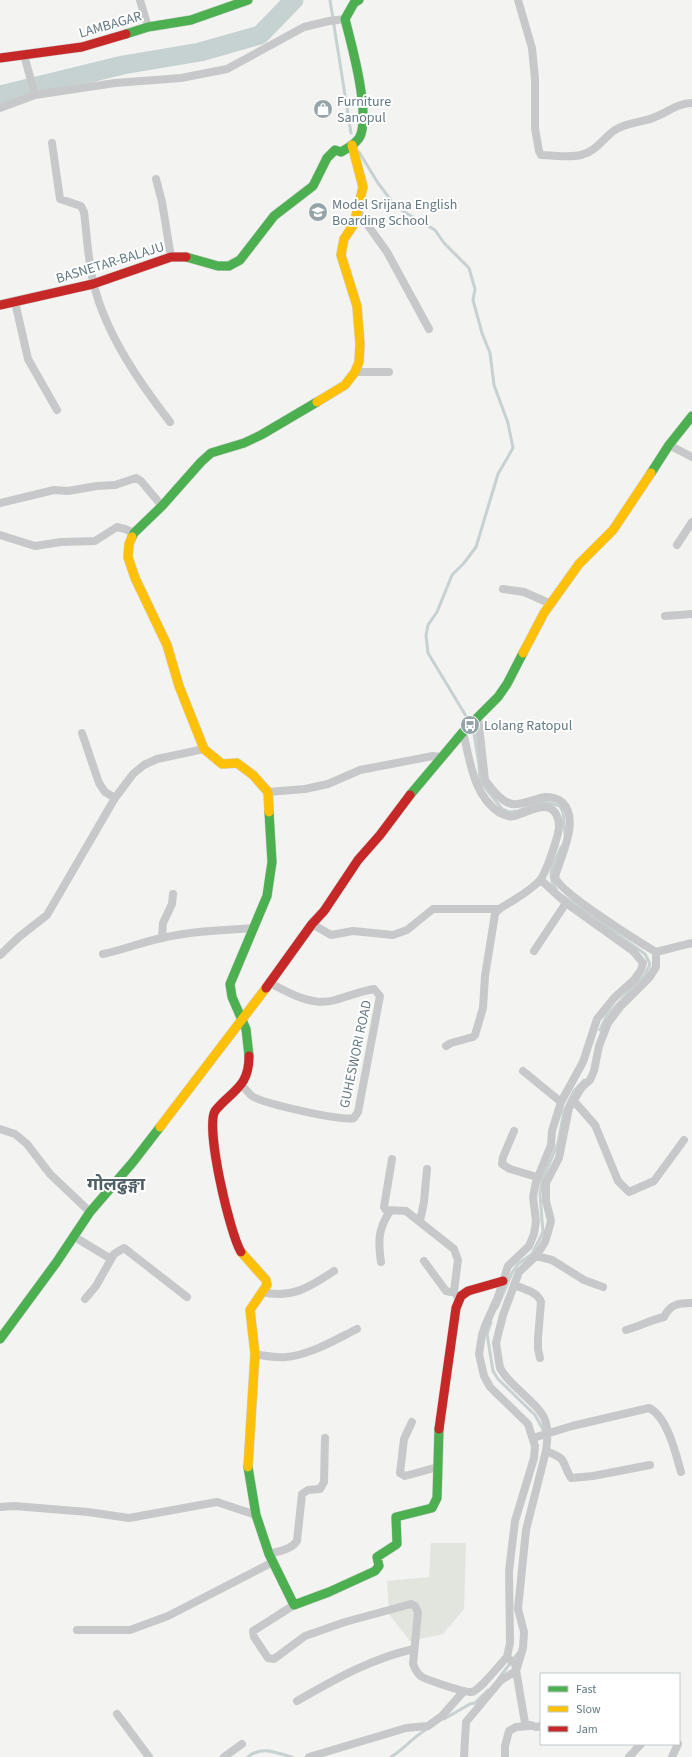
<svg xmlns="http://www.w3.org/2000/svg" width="692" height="1757" font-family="'Source Sans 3','Noto Sans Devanagari',sans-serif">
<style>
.green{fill:#e2e5de}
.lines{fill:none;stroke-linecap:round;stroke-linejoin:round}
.stream{stroke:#c6d1d2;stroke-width:3}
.river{stroke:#c6d1d2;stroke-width:19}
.fast-casing{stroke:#cfd1d1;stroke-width:10}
.slow-casing{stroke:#cfd1d1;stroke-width:10}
.jam-casing{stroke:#cfd1d1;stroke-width:10}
.street{stroke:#c7c8c9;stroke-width:8}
.fast{stroke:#4caf50;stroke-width:9}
.slow{stroke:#ffc107;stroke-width:9}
.jam{stroke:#c62828;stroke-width:9}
.labels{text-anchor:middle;stroke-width:4;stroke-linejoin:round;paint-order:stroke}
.street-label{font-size:14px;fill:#627982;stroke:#fff}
.poi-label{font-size:14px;fill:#627982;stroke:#fff;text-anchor:start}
.district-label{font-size:18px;font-weight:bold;fill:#506067;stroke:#fff}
</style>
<rect width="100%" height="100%" fill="#f3f3f1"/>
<path class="green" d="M 431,1543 L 466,1543 L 464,1609 L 443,1634 L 410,1641 L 389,1614 L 387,1581 L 429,1577 Z"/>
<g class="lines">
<path class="stream" d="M 330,0 L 351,133
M 359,152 L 378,183 L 396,207 L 435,230 L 444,243 L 469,268 L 475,289 L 473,300 L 482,333 L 490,353 L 494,385 L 508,423 L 513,448 L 498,474 L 476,547 L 464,563 L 452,575 L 437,612 L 428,625 L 426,635 L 428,653 L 466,716
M 474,734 L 479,764 L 480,781 L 502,809 L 509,812 L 518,811 L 540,802 L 550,803 L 560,806 L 563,812 L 565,834
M 556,889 C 545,874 555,862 561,847
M 563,896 L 645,954 L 650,964 L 645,975 L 607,1015 L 600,1030
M 497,1308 L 512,1273 L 518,1264 L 532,1254 L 543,1232 L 540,1195 L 542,1181 L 558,1143 L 564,1111 L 574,1091 L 584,1080
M 491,1322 L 487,1334 L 493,1371 L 498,1379 L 535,1415 L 545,1433
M 499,1678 L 518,1653
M 444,1719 L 470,1704 L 475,1703 L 488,1690
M 248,1757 C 262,1745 276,1753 292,1757
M 391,1757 C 404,1749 413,1737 427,1729"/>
<path class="river" d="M 0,95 L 123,65 L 200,52 L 260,35 L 294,0"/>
<g class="fast-casing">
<path id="fast" d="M 126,34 L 148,27 L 191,20 L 248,0
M 186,257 L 218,266 L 229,266 L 240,260 L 274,216 L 313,186 L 327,158 L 335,150 L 341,152 C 348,148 359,142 361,134 C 369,108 352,46 345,19 L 354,3 L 359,0
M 651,473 L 669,445 L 692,416
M 132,537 L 134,533 L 162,506 L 201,462 L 211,453 L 244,443 L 261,435 L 317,402
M 410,795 L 463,732 L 498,697 L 507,684 L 523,653
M 249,1056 L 246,1029 L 232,997 L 230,984 L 267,896 L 272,862 L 269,812
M 0,1339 L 56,1263 L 90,1212 L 133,1162 L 160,1127
M 248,1467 L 256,1515 L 269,1554 L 294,1605 L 329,1592 L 375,1571 L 379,1566 L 377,1557 L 397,1544 L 396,1517 L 432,1508 L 437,1498 L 439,1429"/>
</g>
<g class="slow-casing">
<path id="slow" d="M 317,402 L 345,385 L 355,372 L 359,362 L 360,344 L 357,306 L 341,255 L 344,239 L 354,224 L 363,187 L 352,145
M 132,537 L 129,544 L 128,557 L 135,578 L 167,645 L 179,686 L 204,749 L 222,764 L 237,763 L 253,775 L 268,792 L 269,812
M 523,653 L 544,613 L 579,564 L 613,530 L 651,473
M 160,1127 L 266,988
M 241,1252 L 266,1280 L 267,1285 L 250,1310 L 255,1354 L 248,1467"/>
</g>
<g class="jam-casing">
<path id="jam" d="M 0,58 L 82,47 L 126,34
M 0,305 L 93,284 L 171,257 L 186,257
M 266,988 L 312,924 L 324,911 L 358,860 L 380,835 L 410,795
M 241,1252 C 230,1234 205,1128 215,1111 C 232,1090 249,1088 249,1056
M 439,1429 L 456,1308 L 461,1296 L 468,1291 L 503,1281"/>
</g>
<path class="street" d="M 140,0 L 148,27
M 518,0 L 532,48 L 535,79 L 535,128 L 539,151 L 541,155 C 554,155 569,158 581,155 C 597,151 603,138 615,130 C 627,122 642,123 655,117 C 668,112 678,103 692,103
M 35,95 L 115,83 L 181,78 L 227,69 L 304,27 L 329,21 L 345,19
M 0,108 L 35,95 L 24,55
M 52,143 L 60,199 L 81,206 L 84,212 C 87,235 88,263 94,285 C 106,334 139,382 170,422
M 156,179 L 162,202 L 171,257
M 357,210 L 387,252 L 429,329
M 15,302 L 28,359 L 57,410
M 355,372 L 389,372
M 669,445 L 692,457
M 0,503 L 54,490 L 68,491 L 97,486 L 115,485 L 136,478 L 141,481 L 162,506
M 0,535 L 35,546 L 61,542 L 95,541 L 117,527 L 125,529 L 134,533
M 677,545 L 692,522
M 503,589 L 524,592 L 551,604
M 665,616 L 692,614
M 478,717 L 485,780 C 492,789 501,802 512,804 C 520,806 536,798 545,797 C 552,797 557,798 562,802 C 581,820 560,857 555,877 C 559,892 639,942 656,952 L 692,943
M 82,733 L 99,783 L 105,792 L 115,798
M 268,792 L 305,789 L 328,784 L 360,770 L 433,756 L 441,757
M 541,880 L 566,903 L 633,951 L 643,963 L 641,970 L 634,980 L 614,998 L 597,1019 L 583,1062 L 561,1102 L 552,1131 L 551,1145 L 536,1182 L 533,1197 L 536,1221 L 534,1234 L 529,1246 L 508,1266 L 498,1297 L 485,1326 L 482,1335 L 479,1354 L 484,1376 L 490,1387 L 528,1424 L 535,1446 L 534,1458 L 515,1521 L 509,1571 L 510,1643 L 507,1657 L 515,1664 L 525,1723 L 536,1727 L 541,1726
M 312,924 L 331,935 L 353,931 L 393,935 L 407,930 L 433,909 L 498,909
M 162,938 L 163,923 L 172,904 L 173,894
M 534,951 L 566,903
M 103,954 C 123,950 142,942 162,938 C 192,931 224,930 254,928
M 0,955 L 19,937 L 47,915 L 115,798 L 133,774 L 144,765 L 157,759 L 204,749
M 446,1046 L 451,1043 L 473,1037 L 475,1035 L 483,1008 L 485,976 L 495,914 C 499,907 507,905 514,900 C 522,895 534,887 540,880 C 546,873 559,835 559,826 C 559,819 556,810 549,808 C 541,804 523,814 514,816 C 509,818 504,815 500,813 C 473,796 470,760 463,732
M 523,1071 L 561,1102
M 243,1087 C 246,1089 249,1094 252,1096 C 264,1104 341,1121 354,1118 L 358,1112 L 380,996 L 374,989 C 361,991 349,996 335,1000 C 313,1007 289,993 270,983
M 573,1100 L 595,1125 L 618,1181 L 629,1192 L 654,1181 L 684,1140
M 0,1129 L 15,1134 L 27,1144 L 50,1174 L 90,1212
M 514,1131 L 503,1157 L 502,1164 L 510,1169 L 537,1177
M 392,1159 L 384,1207 L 386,1210 L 406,1211 L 454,1249 L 458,1260 L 454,1291 L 457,1296 L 461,1296
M 420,1221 L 424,1202 L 427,1169
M 73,1236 L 111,1259
M 536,1256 L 552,1260 L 584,1280 L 603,1287
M 424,1261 L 446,1291 L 451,1292 L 454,1291
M 381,1262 C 378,1241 378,1229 390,1211
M 514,1285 C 524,1289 538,1292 541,1302 L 538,1338 L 538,1349 L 540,1358
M 262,1292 C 292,1299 310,1287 334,1271
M 85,1299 L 96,1286 L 114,1254 L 124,1248 L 187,1297
M 626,1330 C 640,1326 651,1320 664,1317 C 670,1304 679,1303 692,1303
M 255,1354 C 265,1356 276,1358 286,1357 C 310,1355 335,1340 357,1329
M 412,1422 L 404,1439 L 400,1473 L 405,1476 L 438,1467
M 533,1438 L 572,1426 L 649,1408 C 667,1416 676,1454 681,1472
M 650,1465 L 593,1476 L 571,1478 C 560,1460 569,1460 546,1451 C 547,1442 549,1432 546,1423 C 542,1406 514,1389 504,1374 L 500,1368 L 496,1343 L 503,1315 L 519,1272 L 536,1256 L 545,1242 L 548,1232 L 551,1221 L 546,1201 L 546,1183 L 559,1158 L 569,1108 L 582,1087 L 590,1080 L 594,1071 L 599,1046 L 608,1023 L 620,1007 L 649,978 L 656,967 L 656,952
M 0,1507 L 14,1506 L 88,1512 L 129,1518 L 217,1502 L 256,1515
M 269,1554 C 278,1551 291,1550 297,1541 L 302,1494 L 308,1490 L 320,1489 L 324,1482 L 325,1438
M 294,1605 L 253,1631 L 254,1637 L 268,1658 L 274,1659 L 305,1636 L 345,1622 L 411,1604 L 415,1606 L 418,1612 L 413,1664 C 415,1669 417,1674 422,1677 C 428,1680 465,1693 472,1692 C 481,1689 499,1665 507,1657
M 77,1630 L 130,1630 L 168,1616 L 273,1562
M 297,1701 C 334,1680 372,1658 414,1649
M 117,1714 L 149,1757
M 224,1757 L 242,1744
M 309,1757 L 406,1728 L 428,1726 L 442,1716 L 463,1692
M 464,1757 L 466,1722 L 501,1680 L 516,1671 L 523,1648 L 524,1632 L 518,1609 L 526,1530 L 546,1451
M 505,1757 L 505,1746 L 509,1731 L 516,1727 L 531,1726
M 629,1757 L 641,1744
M 672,1757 L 678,1744"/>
<use href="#fast" class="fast"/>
<use href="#slow" class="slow"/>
<use href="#jam" class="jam"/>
</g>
<defs>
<g id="shop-disc" transform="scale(1)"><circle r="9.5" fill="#95a4a9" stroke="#fff"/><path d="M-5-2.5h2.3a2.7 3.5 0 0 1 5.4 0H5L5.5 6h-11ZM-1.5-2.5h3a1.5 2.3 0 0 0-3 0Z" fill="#fff"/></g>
<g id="school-disc" transform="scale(1)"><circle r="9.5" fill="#95a4a9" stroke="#fff"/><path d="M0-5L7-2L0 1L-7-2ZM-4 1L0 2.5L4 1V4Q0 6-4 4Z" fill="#fff"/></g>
<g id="bus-disc" transform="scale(1)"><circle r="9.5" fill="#95a4a9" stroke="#fff"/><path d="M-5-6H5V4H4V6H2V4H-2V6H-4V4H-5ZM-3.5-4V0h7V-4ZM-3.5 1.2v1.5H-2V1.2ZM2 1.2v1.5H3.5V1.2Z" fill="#fff"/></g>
</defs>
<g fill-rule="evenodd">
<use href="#shop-disc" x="323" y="109"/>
<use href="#school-disc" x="318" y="212"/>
<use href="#bus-disc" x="470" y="725"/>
</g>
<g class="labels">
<g class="street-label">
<text transform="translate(110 24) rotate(-16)" y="5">LAMBAGAR</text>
<text transform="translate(110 262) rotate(-17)" y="5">BASNETAR-BALAJU</text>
<text transform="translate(355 1054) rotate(-78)" y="5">GUHESWORI ROAD</text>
</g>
<g class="poi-label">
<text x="337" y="106">Furniture<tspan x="337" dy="16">Sanopul</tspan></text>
<text x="332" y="209">Model Srijana English<tspan x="332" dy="16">Boarding School</tspan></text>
<text x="484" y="730">Lolang Ratopul</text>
</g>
<g class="district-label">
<text x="116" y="1190">गोलढुङ्गा</text>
</g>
</g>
<rect x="540" y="1673" width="140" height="72" fill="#ffffff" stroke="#c0c9cd"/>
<rect x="548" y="1686" width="20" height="6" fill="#4caf50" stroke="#c0c9cd"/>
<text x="576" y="1693" font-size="12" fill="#627982">Fast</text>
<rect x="548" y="1706" width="20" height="6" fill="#ffc107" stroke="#c0c9cd"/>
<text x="576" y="1713" font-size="12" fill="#627982">Slow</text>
<rect x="548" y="1726" width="20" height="6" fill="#c62828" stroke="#c0c9cd"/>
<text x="576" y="1733" font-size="12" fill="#627982">Jam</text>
</svg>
